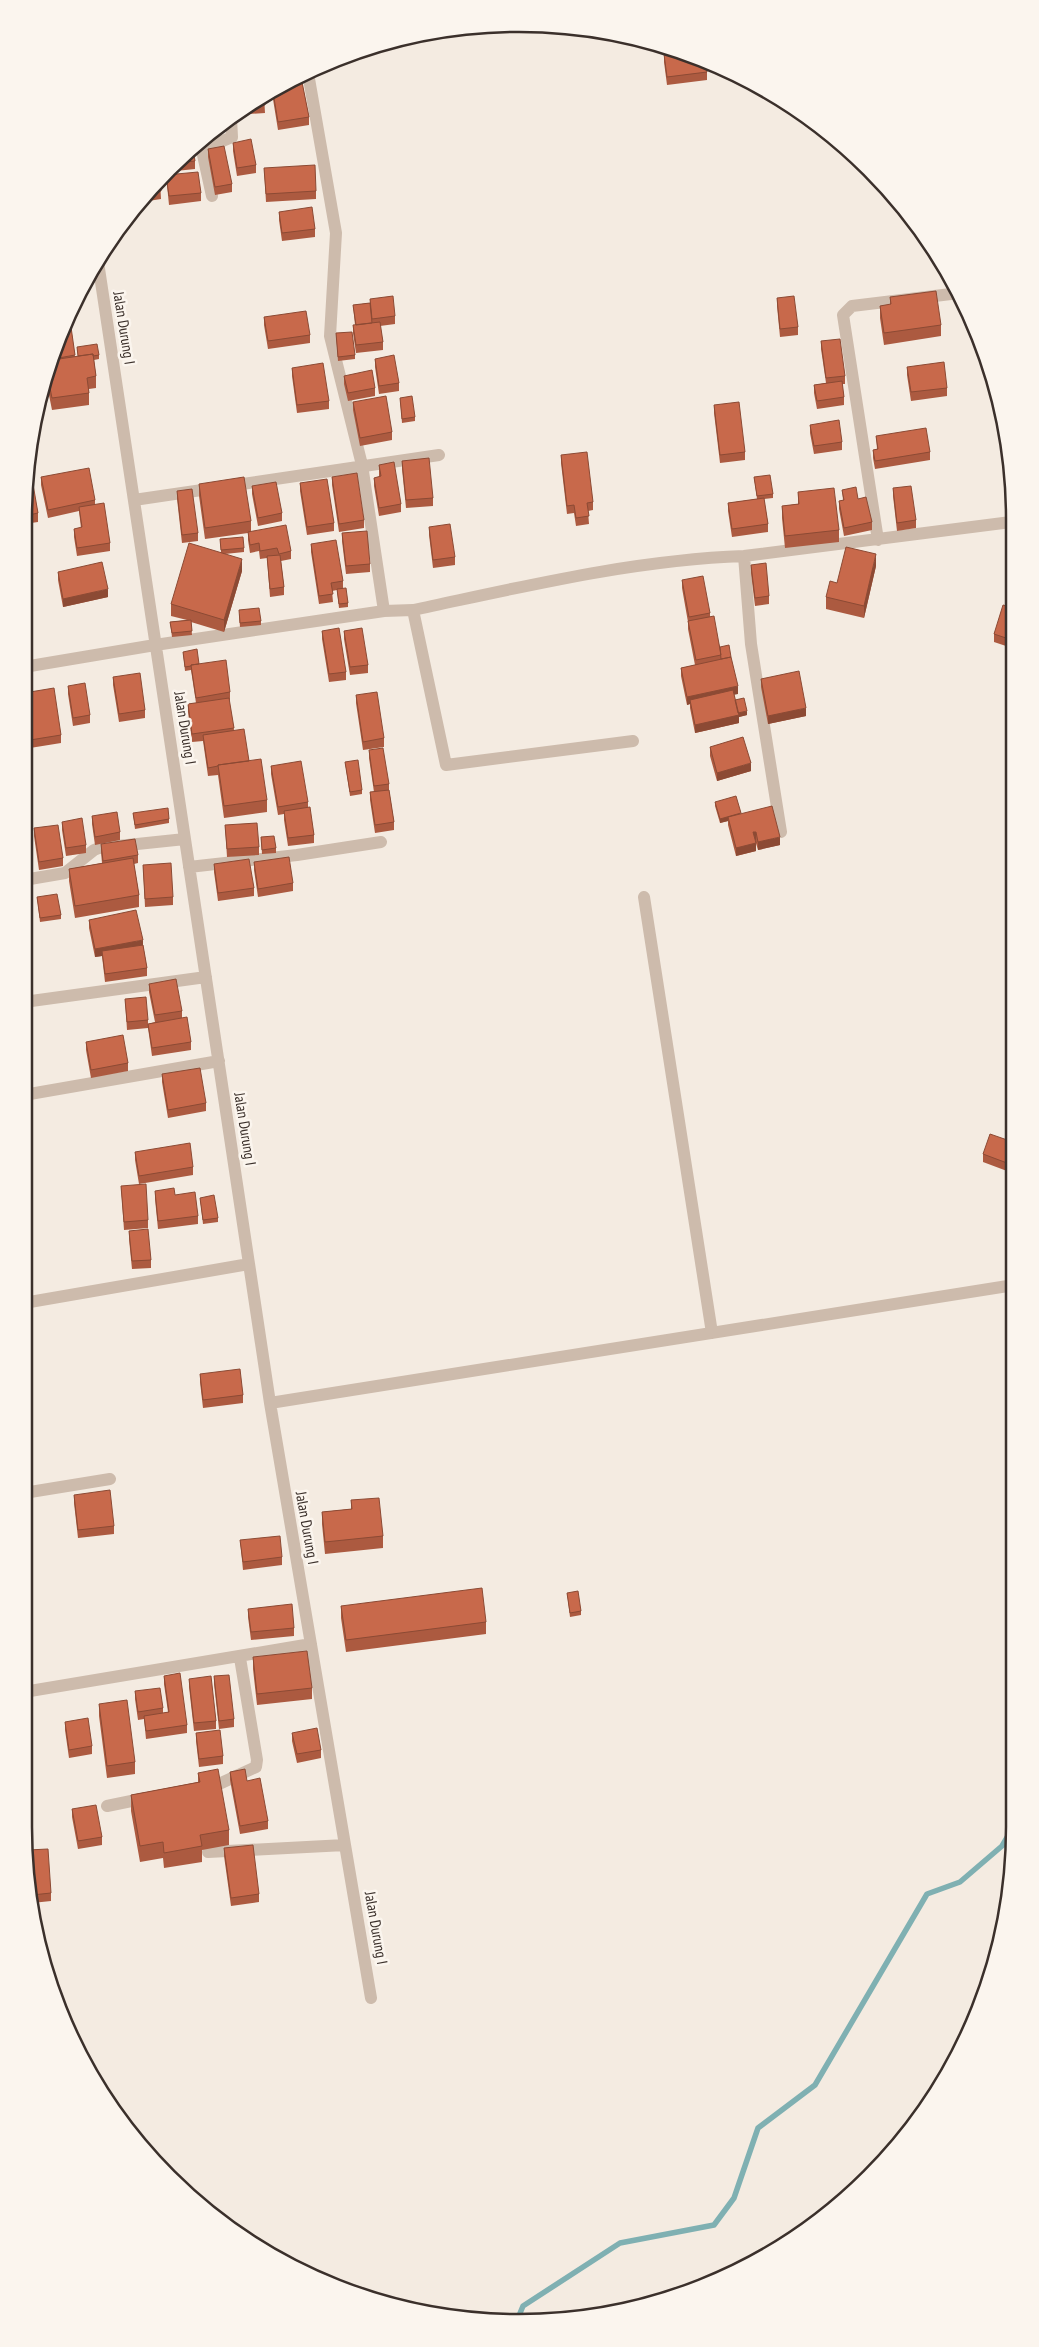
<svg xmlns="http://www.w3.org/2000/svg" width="1039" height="2347" font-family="'PT Sans Narrow',sans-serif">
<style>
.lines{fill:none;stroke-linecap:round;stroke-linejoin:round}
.stream{stroke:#7fb0b2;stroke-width:5.5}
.minor{stroke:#cdbbac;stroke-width:12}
.wall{fill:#ac5a40}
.shaded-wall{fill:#8c4a34}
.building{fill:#c8694b;stroke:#8c4a34}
.labels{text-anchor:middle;stroke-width:5;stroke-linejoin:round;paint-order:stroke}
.street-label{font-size:15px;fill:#3b302b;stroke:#fbf5ee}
.rim{fill:none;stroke:#3b302b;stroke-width:2.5}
</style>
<rect width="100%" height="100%" fill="#f4ebe1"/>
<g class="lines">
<path class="stream" d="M 516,2323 L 523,2306 L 620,2243 L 714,2225 L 734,2198 L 758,2128 L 815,2085 L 927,1894 L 960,1882 L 1002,1846 L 1015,1824"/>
<path class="minor" d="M 308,73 L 336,233 L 330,336 L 362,465 L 384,611
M 212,196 L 203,155 L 206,148 L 232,137 L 231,118
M 98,262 L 270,1403 L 371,1998
M 134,500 L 439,455
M 878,540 L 843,315 L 852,306 L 951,294 L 955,291
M 744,556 L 751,644 L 781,832
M 413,610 L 446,765 L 633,741
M 24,667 L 155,645 L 384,611 L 413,610 C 522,587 632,560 744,556 L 1011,522
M 189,867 L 297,855 L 381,842
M 24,880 L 65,873 L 94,850 L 99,848 L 185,839
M 644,897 L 712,1333
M 24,1002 L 206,977
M 24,1095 L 219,1061
M 24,1303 L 249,1264
M 270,1403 L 1014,1285
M 24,1493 L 110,1479
M 24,1692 L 311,1644
M 205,1787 L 219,1784 L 256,1767 L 257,1760 L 240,1658
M 107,1806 L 146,1798
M 208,1852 L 345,1845"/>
</g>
<path class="wall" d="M 664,54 L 707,72 L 707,80 L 667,85 L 664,62 Z
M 301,77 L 309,117 L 309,125 L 278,130 L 272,93 Z
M 264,96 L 265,113 L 234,115 L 244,107 Z
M 233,143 L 256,165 L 256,173 L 237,176 L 233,151 Z
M 193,149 L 195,161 L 195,169 L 166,172 L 169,169 Z
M 208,149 L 232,184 L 232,192 L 215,195 L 208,157 Z
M 264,168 L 316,191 L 316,199 L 266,202 Z
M 166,175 L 201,193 L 201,201 L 169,205 Z
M 160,180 L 161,199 L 142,202 Z
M 279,212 L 315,229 L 315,237 L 282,241 L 279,220 Z
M 890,297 L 941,325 L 941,336 L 884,345 L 880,318 L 880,306 L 890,305 Z
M 777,298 L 798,327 L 798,335 L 780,337 L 777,306 Z
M 370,299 L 395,316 L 395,324 L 380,326 L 383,342 L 383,350 L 356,353 L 353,333 L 353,325 L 355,325 L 353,305 L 370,303 Z
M 69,315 L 71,327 L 62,329 Z
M 264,317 L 310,335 L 310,343 L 268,349 L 264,325 Z
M 71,327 L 75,357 L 78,356 L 77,347 L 99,355 L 99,359 L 94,360 L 96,376 L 96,388 L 89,389 L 89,405 L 52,410 L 49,395 L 43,396 L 43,392 L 61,330 Z
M 336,333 L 355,355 L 355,359 L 338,361 Z
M 821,341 L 845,376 L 845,384 L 842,384 L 844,397 L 844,405 L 817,409 L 814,393 L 814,385 L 826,383 L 821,349 Z
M 375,359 L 399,383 L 399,391 L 379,394 L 375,367 Z
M 907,367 L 947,388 L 947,396 L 911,401 L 907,375 Z
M 292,368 L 329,401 L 329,409 L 297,413 L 292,376 Z
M 344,376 L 375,388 L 375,396 L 348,401 L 344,384 Z
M 400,398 L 415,417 L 415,421 L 402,423 Z
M 353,402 L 392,432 L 392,440 L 360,446 L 353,410 Z
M 714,405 L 745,452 L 745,460 L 720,463 L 714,413 Z
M 810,425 L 842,442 L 842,450 L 814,454 L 810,433 Z
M 876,436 L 930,452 L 930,460 L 875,469 L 873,458 L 873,450 L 877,449 Z
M 561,455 L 593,502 L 593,510 L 588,511 L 589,524 L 576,526 L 574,513 L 567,514 L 561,463 Z
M 402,461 L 433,498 L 433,506 L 406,508 L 402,469 Z
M 379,465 L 401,504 L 401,512 L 379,516 L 374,486 L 374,478 L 379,477 Z
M 29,467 L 38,513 L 38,522 L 24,524 Z
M 41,477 L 95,500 L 95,504 L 110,543 L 110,551 L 77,556 L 74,537 L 74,529 L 81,528 L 79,511 L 48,518 L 41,485 Z
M 332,477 L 364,520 L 364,528 L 339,532 L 332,485 Z
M 754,477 L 773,494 L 773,498 L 764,499 L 768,524 L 768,532 L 732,537 L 728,511 L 728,503 L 757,499 Z
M 300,483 L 334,523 L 334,531 L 307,535 L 300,491 Z
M 199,484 L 251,521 L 251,532 L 291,551 L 291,559 L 281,561 L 284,587 L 284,595 L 270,597 L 267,558 L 260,559 L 259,551 L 250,553 L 248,540 L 248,533 L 205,539 L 199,496 Z
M 252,486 L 282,513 L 282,521 L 258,526 L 252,494 Z
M 893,488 L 916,520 L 916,528 L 897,531 L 893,496 Z
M 842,490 L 858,499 L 872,522 L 872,530 L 844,536 L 839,509 L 839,501 L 843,500 Z
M 177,491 L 198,533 L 198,541 L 182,543 L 177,499 Z
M 798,492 L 839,530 L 839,542 L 785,548 L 782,518 L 782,506 L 798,504 Z
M 429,527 L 455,557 L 455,565 L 433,568 L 429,535 Z
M 342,533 L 370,564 L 370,572 L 346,574 L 342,541 Z
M 220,539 L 244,548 L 244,552 L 225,554 L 242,571 L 224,632 L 191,622 L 192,635 L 172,637 L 170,622 L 187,620 L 171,616 L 171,604 L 221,552 Z
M 311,544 L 343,581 L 343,588 L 348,603 L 348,607 L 339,608 L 337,590 L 332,591 L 333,602 L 319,604 L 311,552 Z
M 751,565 L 769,596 L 769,604 L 755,606 L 751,573 Z
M 876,566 L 864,618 L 826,609 L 826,597 L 837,583 Z
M 58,572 L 108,597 L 63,607 L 58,580 Z
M 682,580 L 710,613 L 710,617 L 720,647 L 738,694 L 734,694 L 735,700 L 747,715 L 739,717 L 739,723 L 695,733 L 690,708 L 690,704 L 687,705 L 681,676 L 681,668 L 695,665 L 688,629 L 688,622 L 682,588 Z
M 24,589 L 31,608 L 31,616 L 24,617 Z
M 1011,607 L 1012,648 L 994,642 L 994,634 Z
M 239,614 L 261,621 L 261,625 L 240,627 Z
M 322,631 L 346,672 L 346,680 L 329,682 L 322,639 Z
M 344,631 L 368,665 L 368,673 L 350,675 L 344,639 Z
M 183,652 L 199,664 L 230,692 L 230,700 L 229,701 L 234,730 L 249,761 L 267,800 L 267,812 L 224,818 L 218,775 L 208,776 L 203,741 L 192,742 L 188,712 L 188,704 L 196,703 L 191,670 L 185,671 Z
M 113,677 L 145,710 L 145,718 L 119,722 L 113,685 Z
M 761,679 L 806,716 L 768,724 L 761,687 Z
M 68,686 L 90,715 L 90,723 L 73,726 L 68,694 Z
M 24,693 L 61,735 L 61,743 L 30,748 L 24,706 Z
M 356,695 L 384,738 L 384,747 L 363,750 L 356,703 Z
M 710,747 L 751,771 L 717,781 L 710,756 Z
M 369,750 L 389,784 L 389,790 L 394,822 L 394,830 L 375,833 L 370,800 L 370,792 L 374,792 L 369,758 Z
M 345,762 L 362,790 L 362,794 L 350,796 Z
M 271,766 L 308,802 L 308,808 L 314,835 L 314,843 L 288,846 L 284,820 L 284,814 L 278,815 L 271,774 Z
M 715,802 L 741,814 L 780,845 L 758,850 L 755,840 L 756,851 L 736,856 L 728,825 L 728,821 L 720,823 L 715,806 Z
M 133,813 L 169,819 L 169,823 L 135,829 Z
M 92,816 L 120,832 L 120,840 L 95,845 L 92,824 Z
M 62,822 L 86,845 L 86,853 L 66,856 L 62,830 Z
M 225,825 L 259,847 L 259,855 L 227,857 Z
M 34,828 L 63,858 L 63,866 L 39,870 L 34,836 Z
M 24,829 L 32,852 L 32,860 L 24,861 Z
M 261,837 L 276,848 L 276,853 L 262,854 Z
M 101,844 L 138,855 L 138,863 L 134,864 L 139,895 L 139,907 L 75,918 L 69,881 L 69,869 L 102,863 L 101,852 Z
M 254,862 L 293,883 L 293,891 L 258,897 L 254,870 Z
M 214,864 L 254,888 L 254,896 L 218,901 L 214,872 Z
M 143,865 L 173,897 L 173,905 L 145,907 Z
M 37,897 L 61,915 L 61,919 L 40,922 Z
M 89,920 L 143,945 L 147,968 L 147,976 L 105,982 L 102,956 L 95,957 L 89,928 Z
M 149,984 L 182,1011 L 182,1018 L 191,1042 L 191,1050 L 152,1056 L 148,1028 L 127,1030 L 125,999 L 148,1020 L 148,1024 L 155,1022 L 149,992 Z
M 86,1042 L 128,1063 L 128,1071 L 91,1078 L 86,1050 Z
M 162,1074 L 206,1103 L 206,1111 L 168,1118 L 162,1082 Z
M 1013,1142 L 1013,1155 L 1007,1171 L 983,1162 L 983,1154 Z
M 135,1152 L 193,1167 L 193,1175 L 139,1184 L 135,1160 Z
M 121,1186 L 148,1220 L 148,1228 L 124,1230 Z
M 155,1191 L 175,1195 L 198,1216 L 198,1224 L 158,1229 L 155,1199 Z
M 200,1198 L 218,1218 L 218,1222 L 203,1224 Z
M 129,1231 L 151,1260 L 151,1268 L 132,1269 L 129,1239 Z
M 200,1374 L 243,1395 L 243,1403 L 203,1408 L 200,1382 Z
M 74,1495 L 114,1526 L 114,1534 L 78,1538 L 74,1503 Z
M 351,1500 L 383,1536 L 383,1548 L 325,1554 L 322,1524 L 322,1512 L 351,1509 Z
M 240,1540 L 282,1557 L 282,1565 L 243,1570 Z
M 567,1593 L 581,1611 L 581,1615 L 570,1617 Z
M 341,1606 L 486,1622 L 486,1634 L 346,1652 L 341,1618 Z
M 248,1609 L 294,1628 L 294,1636 L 251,1640 L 248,1617 Z
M 253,1657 L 312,1688 L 312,1699 L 257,1705 L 253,1669 Z
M 164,1676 L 187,1725 L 187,1733 L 146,1739 L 144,1719 L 138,1720 L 135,1699 L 135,1691 L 163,1708 L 163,1713 L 168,1712 L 164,1684 Z
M 214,1676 L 234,1719 L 234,1727 L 219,1729 L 214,1684 Z
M 189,1679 L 216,1721 L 216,1729 L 194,1731 L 189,1687 Z
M 99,1704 L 135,1762 L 135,1774 L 107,1778 L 99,1716 Z
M 24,1705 L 29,1727 L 29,1731 L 24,1732 Z
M 65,1722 L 92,1746 L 92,1754 L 69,1758 L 65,1730 Z
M 196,1733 L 223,1756 L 223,1764 L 199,1767 L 196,1741 Z
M 292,1733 L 321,1750 L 321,1758 L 297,1763 L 292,1741 Z
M 230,1772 L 247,1781 L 268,1821 L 268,1829 L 240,1834 L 230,1780 Z
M 198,1773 L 229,1830 L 229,1845 L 202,1850 L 202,1862 L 164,1868 L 163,1858 L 140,1862 L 131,1811 L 131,1795 L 198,1782 Z
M 72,1809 L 102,1837 L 102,1845 L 78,1849 L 72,1817 Z
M 24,1828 L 27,1837 L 27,1845 L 26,1845 Z
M 224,1848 L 259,1894 L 259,1902 L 231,1906 L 224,1856 Z
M 28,1850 L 51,1893 L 51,1901 L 32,1903 Z"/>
<path class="shaded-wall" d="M 876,554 L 876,566 L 864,618 L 864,606 Z
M 242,559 L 242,571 L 224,632 L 224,620 Z
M 108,589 L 108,597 L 63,607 L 63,599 Z
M 738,686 L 738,694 L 691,704 L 690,700 L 690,704 L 687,705 L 687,697 Z
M 806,708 L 806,716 L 768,724 L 768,716 Z
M 747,711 L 747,715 L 739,717 L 739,723 L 695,733 L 695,725 Z
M 751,763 L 751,771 L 717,781 L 717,773 Z
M 741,813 L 728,817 L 728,821 L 720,823 L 720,819 Z
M 753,832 L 756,832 L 756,840 L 753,840 Z
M 780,837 L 780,845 L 758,850 L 758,842 Z
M 756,843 L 756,851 L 736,856 L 736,848 Z
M 143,940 L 143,948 L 102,951 L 102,956 L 95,957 L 95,949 Z
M 1013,1147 L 1013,1155 L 1007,1171 L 1007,1163 Z"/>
<path class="building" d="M 678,52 L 705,60 L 707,72 L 667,77 L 664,54 Z
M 301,77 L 309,117 L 278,122 L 273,92 Z
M 264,96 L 265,105 L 246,106 Z
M 251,139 L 256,165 L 237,168 L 233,143 Z
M 224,146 L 232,184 L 215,187 L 208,149 Z
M 193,149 L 195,161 L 176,163 Z
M 315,165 L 316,191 L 266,194 L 264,168 Z
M 198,172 L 201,193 L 169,196 L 166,175 Z
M 160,180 L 161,191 L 149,193 Z
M 312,207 L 315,229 L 282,233 L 279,212 Z
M 936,291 L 941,325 L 884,333 L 880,306 L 891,304 L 890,297 Z
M 393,296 L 395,316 L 372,319 L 370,299 Z
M 794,296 L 798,327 L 780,329 L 777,298 Z
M 370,303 L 372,323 L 356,325 L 353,305 Z
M 306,311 L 310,335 L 268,341 L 264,317 Z
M 69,315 L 71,323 L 65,324 Z
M 380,322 L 383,342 L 356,345 L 353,325 Z
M 71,327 L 75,355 L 53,359 L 62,329 Z
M 352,332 L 355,355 L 338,357 L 336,333 Z
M 840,339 L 845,376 L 826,378 L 821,341 Z
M 97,344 L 99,355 L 93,356 L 93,354 L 78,356 L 77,347 Z
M 93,354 L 96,376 L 87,378 L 89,393 L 52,398 L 49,383 L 45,384 L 52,360 Z
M 394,355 L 399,383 L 379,386 L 375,359 Z
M 944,362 L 947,388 L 911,392 L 907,367 Z
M 323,363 L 329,401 L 297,405 L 292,368 Z
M 372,370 L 375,388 L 348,393 L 344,376 Z
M 842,381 L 844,397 L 817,401 L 814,385 Z
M 386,396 L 392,432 L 360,438 L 353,402 Z
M 412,396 L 415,417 L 402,419 L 400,398 Z
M 739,402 L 745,452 L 720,455 L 714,405 Z
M 839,420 L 842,442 L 814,446 L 810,425 Z
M 926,428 L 930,452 L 875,461 L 873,450 L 878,449 L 876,436 Z
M 587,452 L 593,502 L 587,503 L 589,516 L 576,518 L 574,505 L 567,506 L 561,455 Z
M 429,458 L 433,498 L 406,500 L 402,461 Z
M 394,462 L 401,504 L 379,508 L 374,478 L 381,476 L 379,465 Z
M 29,467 L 30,467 L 38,513 L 24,516 Z
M 89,468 L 95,500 L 48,510 L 41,477 Z
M 357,473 L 364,520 L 339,524 L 332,477 Z
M 770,475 L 773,494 L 757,496 L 754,477 Z
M 244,477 L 251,521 L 205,528 L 199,484 Z
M 327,479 L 334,523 L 307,527 L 300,483 Z
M 276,482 L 282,513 L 258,518 L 252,486 Z
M 911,486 L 916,520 L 897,523 L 893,488 Z
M 856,487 L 858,499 L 866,497 L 872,522 L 844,528 L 839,501 L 844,500 L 842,490 Z
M 834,488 L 839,530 L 785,536 L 782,506 L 799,504 L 798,492 Z
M 192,489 L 198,533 L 182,535 L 177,491 Z
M 764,498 L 768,524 L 732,529 L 728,503 Z
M 104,503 L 110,543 L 77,548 L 74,529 L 82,527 L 79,507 Z
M 450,524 L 455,557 L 433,560 L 429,527 Z
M 286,525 L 291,551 L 279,554 L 277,548 L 260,551 L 259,543 L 250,545 L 248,532 Z
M 367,531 L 370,564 L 346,566 L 342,533 Z
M 243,537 L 244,548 L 221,550 L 220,539 Z
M 336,540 L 343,581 L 331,583 L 333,594 L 319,596 L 311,544 Z
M 189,543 L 242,559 L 224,620 L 171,604 Z
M 846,547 L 876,554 L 864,606 L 826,597 L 830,581 L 837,583 Z
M 280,555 L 284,587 L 270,589 L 267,556 Z
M 102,562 L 108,589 L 63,599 L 58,572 Z
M 766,563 L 769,596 L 755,598 L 751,565 Z
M 703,576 L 710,613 L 689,617 L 682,580 Z
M 28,588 L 31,608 L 24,609 L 24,589 Z
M 346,588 L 348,603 L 339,604 L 337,589 Z
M 1003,605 L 1011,607 L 1012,640 L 994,634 Z
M 259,608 L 261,621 L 240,623 L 239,610 Z
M 714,616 L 721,655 L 696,660 L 688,621 Z
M 191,620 L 192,631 L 172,633 L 170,622 Z
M 339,628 L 346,672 L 329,674 L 322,631 Z
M 362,628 L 368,665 L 350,667 L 344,631 Z
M 729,645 L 731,657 L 721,659 L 720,647 Z
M 197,649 L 199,664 L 191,665 L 191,666 L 185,667 L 183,652 Z
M 731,657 L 738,686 L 687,697 L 681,668 Z
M 226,660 L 230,692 L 196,698 L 191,665 Z
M 799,671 L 806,708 L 768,716 L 761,679 Z
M 140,673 L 145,710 L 119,714 L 113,677 Z
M 85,683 L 90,715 L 73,718 L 68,686 Z
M 54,688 L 61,735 L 30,740 L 24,698 L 24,693 Z
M 733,690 L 739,715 L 695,725 L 690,700 Z
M 377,692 L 384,738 L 363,742 L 356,695 Z
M 229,698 L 234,728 L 192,734 L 188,704 Z
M 744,698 L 747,711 L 738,713 L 735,700 Z
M 244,729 L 249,761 L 218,765 L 218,766 L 208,768 L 203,735 Z
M 743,737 L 751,763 L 717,773 L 710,747 Z
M 383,748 L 389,784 L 374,786 L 369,750 Z
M 261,759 L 267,800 L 224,806 L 218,765 Z
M 358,760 L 362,790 L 350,792 L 345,762 Z
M 301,761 L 308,802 L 278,807 L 271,766 Z
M 389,790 L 394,822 L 375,825 L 370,792 Z
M 736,796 L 741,813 L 720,819 L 715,802 Z
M 772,806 L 780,837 L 758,842 L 756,832 L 753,832 L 756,843 L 736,848 L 728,817 Z
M 310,807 L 314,835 L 288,838 L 284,811 Z
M 168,808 L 169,819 L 135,825 L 133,813 Z
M 117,812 L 120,832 L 95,837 L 92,816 Z
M 82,818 L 86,845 L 66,848 L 62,822 Z
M 257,823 L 259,847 L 227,849 L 225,825 Z
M 58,825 L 63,858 L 39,862 L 34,828 Z
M 29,828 L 32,852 L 24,853 L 24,829 Z
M 274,836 L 276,848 L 262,850 L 261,837 Z
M 135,839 L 138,855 L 103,861 L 101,844 Z
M 289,857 L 293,883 L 258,889 L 254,862 Z
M 133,858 L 139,895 L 75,906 L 69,869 Z
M 249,859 L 254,888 L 218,893 L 214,864 Z
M 171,863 L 173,897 L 145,899 L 143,865 Z
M 57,894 L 61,915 L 40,918 L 37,897 Z
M 136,910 L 143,940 L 95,949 L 89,920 Z
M 143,945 L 147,968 L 105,974 L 102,951 Z
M 176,979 L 182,1011 L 155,1015 L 149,984 Z
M 146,997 L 148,1020 L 127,1022 L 125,999 Z
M 187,1017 L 191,1042 L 152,1048 L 148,1024 Z
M 123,1035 L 128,1063 L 91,1070 L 86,1042 Z
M 200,1068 L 206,1103 L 168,1110 L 162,1074 Z
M 990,1134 L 1013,1142 L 1013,1147 L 1007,1163 L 983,1154 Z
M 190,1143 L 193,1167 L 139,1176 L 135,1152 Z
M 146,1184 L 148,1220 L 124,1222 L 121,1186 Z
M 174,1188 L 175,1195 L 195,1192 L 198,1216 L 158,1221 L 155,1191 Z
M 214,1195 L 218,1218 L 203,1220 L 200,1198 Z
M 148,1229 L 151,1260 L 132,1261 L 129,1231 Z
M 240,1369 L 243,1395 L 203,1400 L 200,1374 Z
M 110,1490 L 114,1526 L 78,1530 L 74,1495 Z
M 379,1498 L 383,1536 L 325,1542 L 322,1512 L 352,1509 L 351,1500 Z
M 280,1536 L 282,1557 L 243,1562 L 240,1540 Z
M 482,1588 L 486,1622 L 346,1640 L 341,1606 Z
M 578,1591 L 581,1611 L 570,1613 L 567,1593 Z
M 292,1604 L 294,1628 L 251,1632 L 248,1609 Z
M 307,1651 L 312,1688 L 257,1694 L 253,1657 Z
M 180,1673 L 187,1725 L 146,1731 L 144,1716 L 169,1712 L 164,1676 Z
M 229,1675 L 234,1719 L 219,1721 L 214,1676 Z
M 211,1676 L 216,1721 L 194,1723 L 189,1679 Z
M 160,1688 L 163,1708 L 138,1712 L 135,1691 Z
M 127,1700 L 135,1762 L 107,1766 L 99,1704 Z
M 24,1705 L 25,1705 L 29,1727 L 24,1728 Z
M 88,1718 L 92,1746 L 69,1750 L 65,1722 Z
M 317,1728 L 321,1750 L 297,1754 L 292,1733 Z
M 220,1730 L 223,1756 L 199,1759 L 196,1733 Z
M 218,1769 L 229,1830 L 200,1835 L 202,1846 L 164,1853 L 163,1842 L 140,1846 L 131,1795 L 200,1782 L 198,1773 Z
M 245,1769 L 247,1781 L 260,1778 L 268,1821 L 240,1826 L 230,1772 Z
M 24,1802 L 27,1837 L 25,1837 L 24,1828 Z
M 96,1805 L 102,1837 L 78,1841 L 72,1809 Z
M 253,1845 L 259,1894 L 231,1898 L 224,1848 Z
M 48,1849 L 51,1893 L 32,1895 L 28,1850 Z"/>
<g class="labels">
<g class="street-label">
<text transform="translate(124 328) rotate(81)" y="5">Jalan Durung I</text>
<text transform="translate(185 728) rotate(81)" y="5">Jalan Durung I</text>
<text transform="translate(245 1129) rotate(81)" y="5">Jalan Durung I</text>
<text transform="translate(307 1528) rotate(80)" y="5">Jalan Durung I</text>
<text transform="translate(376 1928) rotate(80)" y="5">Jalan Durung I</text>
</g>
</g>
<path d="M0 0H1039V2347H0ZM519 32H519A487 487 0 0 1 1006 519V1827A487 487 0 0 1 519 2314H519A487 487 0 0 1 32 1827V519A487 487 0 0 1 519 32Z" fill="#fbf5ee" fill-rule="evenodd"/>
<path class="rim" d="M519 32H519A487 487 0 0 1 1006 519V1827A487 487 0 0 1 519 2314H519A487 487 0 0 1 32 1827V519A487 487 0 0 1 519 32Z"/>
</svg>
